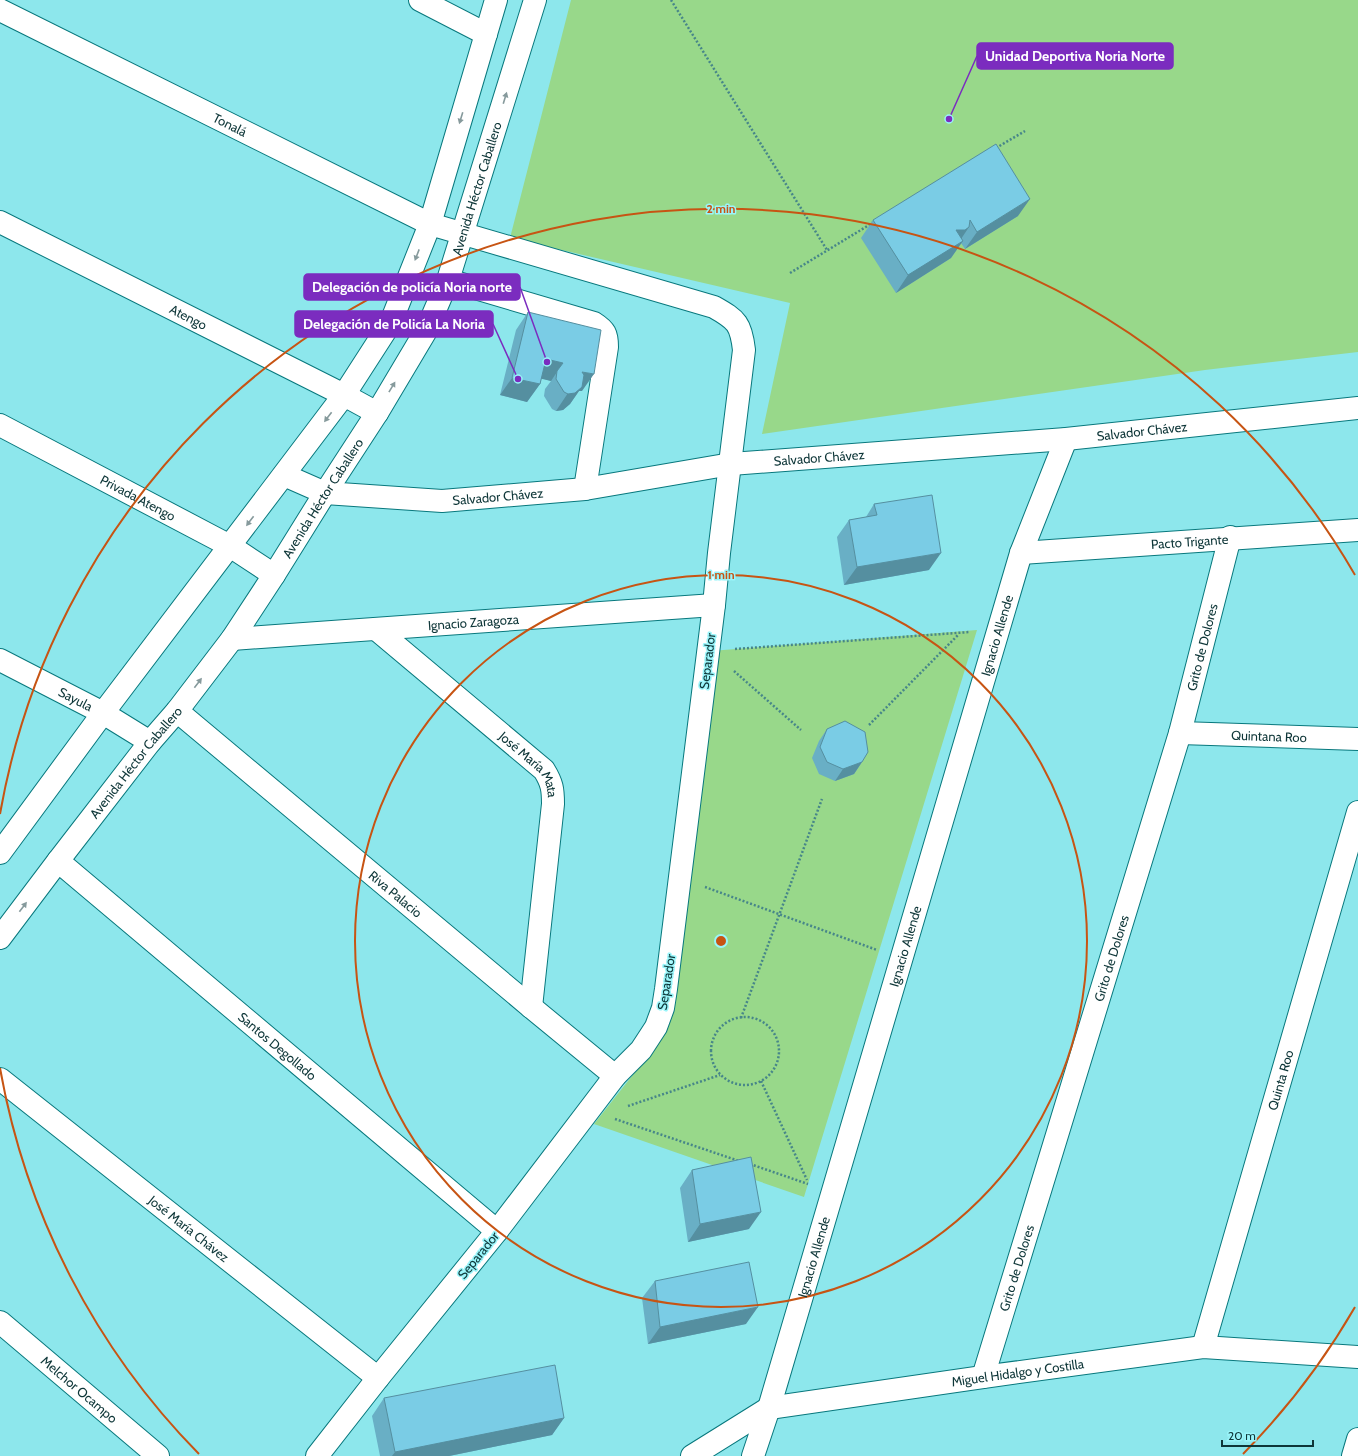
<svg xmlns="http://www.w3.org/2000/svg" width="1358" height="1456" font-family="Cabin,sans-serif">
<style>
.green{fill:#98d88a}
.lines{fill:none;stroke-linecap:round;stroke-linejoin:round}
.minor-casing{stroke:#08787d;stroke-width:24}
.major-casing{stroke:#08787d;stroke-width:24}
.path{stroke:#478689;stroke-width:2.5;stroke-dasharray:2 2;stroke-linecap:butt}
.minor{stroke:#fff;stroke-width:22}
.major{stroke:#fff;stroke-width:22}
.wall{fill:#69afc5}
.shaded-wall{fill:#558fa0}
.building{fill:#7acce5;stroke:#558fa0}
.oneway{fill:#869a9c}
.ring{fill:none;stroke:#c75413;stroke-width:2}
.labels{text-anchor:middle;stroke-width:3;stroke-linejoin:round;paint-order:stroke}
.street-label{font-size:13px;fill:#0e3638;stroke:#9af5fa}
.centre{fill:#c75413;stroke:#9af5fa;stroke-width:2}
.ring-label{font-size:12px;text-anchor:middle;font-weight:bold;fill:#c75413;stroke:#9af5fa;stroke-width:3;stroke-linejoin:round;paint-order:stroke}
.leader{fill:none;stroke:#7b2cbf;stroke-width:1.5}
.callout-dot{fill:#7b2cbf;stroke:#9af5fa;stroke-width:1.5}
.callout{fill:#7b2cbf;stroke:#7b2cbf;stroke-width:1.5}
.callout-label{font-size:14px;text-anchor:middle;font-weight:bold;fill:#fff}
</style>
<rect width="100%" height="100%" fill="#8de7ec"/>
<path class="green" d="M 571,0 L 1358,0 L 1358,352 L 1205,370 L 762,434 L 790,303 L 510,238 Z
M 977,630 L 804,1197 L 594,1124 L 666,1033 L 711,651 Z"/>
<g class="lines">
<g class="minor-casing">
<g id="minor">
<path d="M 420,0 L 486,34"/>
<path id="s1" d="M 0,10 L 430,224 L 714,307 C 737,320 741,324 744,350 L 719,553 L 714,605 L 666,989 L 663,1008 L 656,1027 L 641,1050 L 615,1076 L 497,1231 L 378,1378 L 317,1456"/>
<path id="s2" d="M 0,222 L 344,395 L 377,413"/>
<path d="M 448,280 L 594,323 C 605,330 607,334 607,347 L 585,489"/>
<path id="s3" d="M 0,425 L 230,546 L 274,575"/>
<path id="s4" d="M 284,475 L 325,493 L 442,501 L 585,489 L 731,464 L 1066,439 L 1358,408"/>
<path id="s5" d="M 1021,553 L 1358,530"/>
<path id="s6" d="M 376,629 L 544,770 C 552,783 553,789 553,804 L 531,1007"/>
<path id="s7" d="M 232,639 L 714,605"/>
<path id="s8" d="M 0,660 L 103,713 L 150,742"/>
<path id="s9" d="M 177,711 L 531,1007 L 615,1076"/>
<path id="s10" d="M 1180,733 L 1358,739"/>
<path id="s11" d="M 58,861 L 497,1231"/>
<path id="s12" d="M 0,1079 L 378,1378"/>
<path id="s13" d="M 0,1322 L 158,1456"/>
<path id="s14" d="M 1203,1347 L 1358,812"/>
<path id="s15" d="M 983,1377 L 1180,733 L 1230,537"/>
<path id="s16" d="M 692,1456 L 769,1408 L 983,1377 L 1203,1347 L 1358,1357"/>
<path id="s17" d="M 753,1456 L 769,1408 L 1021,553 L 1066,439"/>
<path d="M 1353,1456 L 1358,1439"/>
</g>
</g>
<g class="major-casing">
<g id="major">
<path d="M 0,853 L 103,713 L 344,395 L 391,322 L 430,224 L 496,0"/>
<path id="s18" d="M 0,938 L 58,861 L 150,742 L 177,711 L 232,639 L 274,575 L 325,493 L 377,413 L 427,329 L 448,280 L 535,0"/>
</g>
</g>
<path class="path" d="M 671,0 L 827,250
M 996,148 L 1025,131
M 790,273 L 874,222
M 735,649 L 970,632
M 734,671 L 801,730
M 869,725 L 959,634
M 705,887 L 877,950
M711 1051a34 34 0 1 1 68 0a34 34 0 1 1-68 0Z
M 741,1018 L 822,799
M 761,1081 L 807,1180
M 628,1106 L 720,1075
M 615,1119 L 739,1161
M 750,1164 L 808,1184"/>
<use href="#minor" class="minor"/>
<use href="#major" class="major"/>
</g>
<path class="wall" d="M 1018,216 L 965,249 L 961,243 L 951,258 L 896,293 L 861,238 L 873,220 Z
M 528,312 L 582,391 L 579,391 L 570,404 L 563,410 L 556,411 L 552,409 L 544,396 L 545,389 L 551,381 L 541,378 L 540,384 L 527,402 L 500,395 L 516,330 Z
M 874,504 L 929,570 L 844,585 L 837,537 L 849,520 L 866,517 Z
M 827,729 L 862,762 L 854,774 L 835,781 L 819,774 L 812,758 L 819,741 Z
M 692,1170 L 749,1229 L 688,1242 L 680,1188 Z
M 655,1281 L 746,1324 L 648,1344 L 642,1298 Z
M 384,1398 L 564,1418 L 552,1435 L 449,1456 L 380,1456 L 372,1416 Z"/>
<path class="shaded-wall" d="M 1030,199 L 1018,216 L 965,249 L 977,232 Z
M 969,227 L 957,245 L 963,241 L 951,258 L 896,293 L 908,275 L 956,230 Z
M 546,359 L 563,363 L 551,381 L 534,377 Z
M 582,372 L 594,374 L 582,391 L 579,391 L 570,404 L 563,410 L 556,411 Z
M 512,378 L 540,384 L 527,402 L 500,395 Z
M 941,553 L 929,570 L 844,585 L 857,567 Z
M 862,762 L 854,774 L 835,781 L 843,769 Z
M 761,1212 L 749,1229 L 688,1242 L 700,1224 Z
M 758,1307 L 746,1324 L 648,1344 L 660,1327 Z
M 564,1418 L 552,1435 L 449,1456 L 392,1456 L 395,1452 Z"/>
<path class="building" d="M 996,144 L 1030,199 L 977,232 L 970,220 L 969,227 L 965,230 L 956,230 L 963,241 L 908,275 L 873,220 Z
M 528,312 L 601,330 L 594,374 L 582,372 L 584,375 L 582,387 L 575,393 L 568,394 L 564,392 L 556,379 L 557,371 L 563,363 L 546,359 L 540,384 L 512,378 Z
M 932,495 L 941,553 L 857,567 L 849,520 L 877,515 L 874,504 Z
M 845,721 L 865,732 L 868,752 L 862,762 L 843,769 L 827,762 L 820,747 L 827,729 Z
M 751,1157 L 761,1212 L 700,1224 L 692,1170 Z
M 749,1262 L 758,1307 L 660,1327 L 655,1281 Z
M 555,1365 L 564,1418 L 395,1452 L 384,1398 Z"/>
<defs><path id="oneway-solid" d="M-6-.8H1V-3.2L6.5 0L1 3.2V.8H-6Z"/></defs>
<g class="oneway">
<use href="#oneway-solid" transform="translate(505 98) rotate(-73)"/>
<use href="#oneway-solid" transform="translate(461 118) rotate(107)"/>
<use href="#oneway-solid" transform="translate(417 255) rotate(111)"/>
<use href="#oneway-solid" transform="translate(392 387) rotate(-59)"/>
<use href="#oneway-solid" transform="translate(328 417) rotate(127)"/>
<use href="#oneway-solid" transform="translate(250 521) rotate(127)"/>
<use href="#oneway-solid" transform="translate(198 683) rotate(-53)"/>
<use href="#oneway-solid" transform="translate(23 907) rotate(-53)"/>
</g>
<g class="ring">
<circle cx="721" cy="941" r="366"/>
<path d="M1355 1307A732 732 0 0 1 1243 1454M199 1454A732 732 0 0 1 0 1068M0 814A732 732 0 0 1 1355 575"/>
</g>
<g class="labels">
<g class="street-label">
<text dy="5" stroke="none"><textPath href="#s1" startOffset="257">Tonalá</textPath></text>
<text dy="5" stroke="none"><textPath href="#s18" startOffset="894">Avenida Héctor Caballero</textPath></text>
<text dy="5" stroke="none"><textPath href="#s2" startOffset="211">Atengo</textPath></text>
<text dy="5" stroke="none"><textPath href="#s4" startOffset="866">Salvador Chávez</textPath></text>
<text dy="5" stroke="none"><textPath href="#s4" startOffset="542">Salvador Chávez</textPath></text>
<text dy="5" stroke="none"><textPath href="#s4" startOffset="218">Salvador Chávez</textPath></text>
<text dy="5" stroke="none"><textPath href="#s3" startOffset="156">Privada Atengo</textPath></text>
<text dy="5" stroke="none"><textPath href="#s18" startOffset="546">Avenida Héctor Caballero</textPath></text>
<text dy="5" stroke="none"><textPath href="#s5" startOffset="169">Pacto Trigante</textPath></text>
<text dy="5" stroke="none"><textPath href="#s7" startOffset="242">Ignacio Zaragoza</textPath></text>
<text dy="5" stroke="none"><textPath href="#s17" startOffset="856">Ignacio Allende</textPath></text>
<text dy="5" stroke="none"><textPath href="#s15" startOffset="762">Grito de Dolores</textPath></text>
<text transform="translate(707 661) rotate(-83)" y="5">Separador</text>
<text dy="5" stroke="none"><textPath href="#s8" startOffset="85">Sayula</textPath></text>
<text dy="5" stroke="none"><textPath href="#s10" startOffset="89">Quintana Roo</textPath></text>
<text dy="5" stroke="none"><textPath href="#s18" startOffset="222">Avenida Héctor Caballero</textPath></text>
<text dy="5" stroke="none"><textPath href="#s6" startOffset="206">José María Mata</textPath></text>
<text dy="5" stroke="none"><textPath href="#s9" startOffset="285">Riva Palacio</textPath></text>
<text dy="5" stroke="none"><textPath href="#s17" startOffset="532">Ignacio Allende</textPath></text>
<text dy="5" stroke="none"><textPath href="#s15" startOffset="438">Grito de Dolores</textPath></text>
<text transform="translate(666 982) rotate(-81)" y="5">Separador</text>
<text dy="5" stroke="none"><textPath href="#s11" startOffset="287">Santos Degollado</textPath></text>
<text dy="5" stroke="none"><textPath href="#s14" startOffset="278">Quinta Roo</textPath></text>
<text dy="5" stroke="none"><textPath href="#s12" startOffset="241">José María Chávez</textPath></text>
<text transform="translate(478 1255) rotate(-51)" y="5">Separador</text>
<text dy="5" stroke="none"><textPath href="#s17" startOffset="208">Ignacio Allende</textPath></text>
<text dy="5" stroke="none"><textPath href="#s15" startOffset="114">Grito de Dolores</textPath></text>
<text dy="5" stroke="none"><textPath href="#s16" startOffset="342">Miguel Hidalgo y Costilla</textPath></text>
<text dy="5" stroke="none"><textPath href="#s13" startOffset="104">Melchor Ocampo</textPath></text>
</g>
</g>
<circle cx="721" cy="941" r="6" class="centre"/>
<g class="ring-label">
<text x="721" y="213">2 min</text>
<text x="721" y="579">1 min</text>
</g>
<path class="leader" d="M949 119L977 56M547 362L520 287M518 379L493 324"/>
<g class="callout-dot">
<circle cx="949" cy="119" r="4"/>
<circle cx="547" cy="362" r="4"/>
<circle cx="518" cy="379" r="4"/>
</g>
<g class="callout">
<rect x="977" y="43" width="196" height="26" rx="4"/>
<rect x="304" y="274" width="216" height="26" rx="4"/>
<rect x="295" y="311" width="198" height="26" rx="4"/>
</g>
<g class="callout-label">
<text x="1075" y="61">Unidad Deportiva Noria Norte</text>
<text x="412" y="292">Delegación de policía Noria norte</text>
<text x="394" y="329">Delegación de Policía La Noria</text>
</g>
<path d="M1222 1440v6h91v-6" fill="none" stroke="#0e3638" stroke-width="2"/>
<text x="1228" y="1440" font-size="12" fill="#0e3638" stroke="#9af5fa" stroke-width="3" paint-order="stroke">20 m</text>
</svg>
